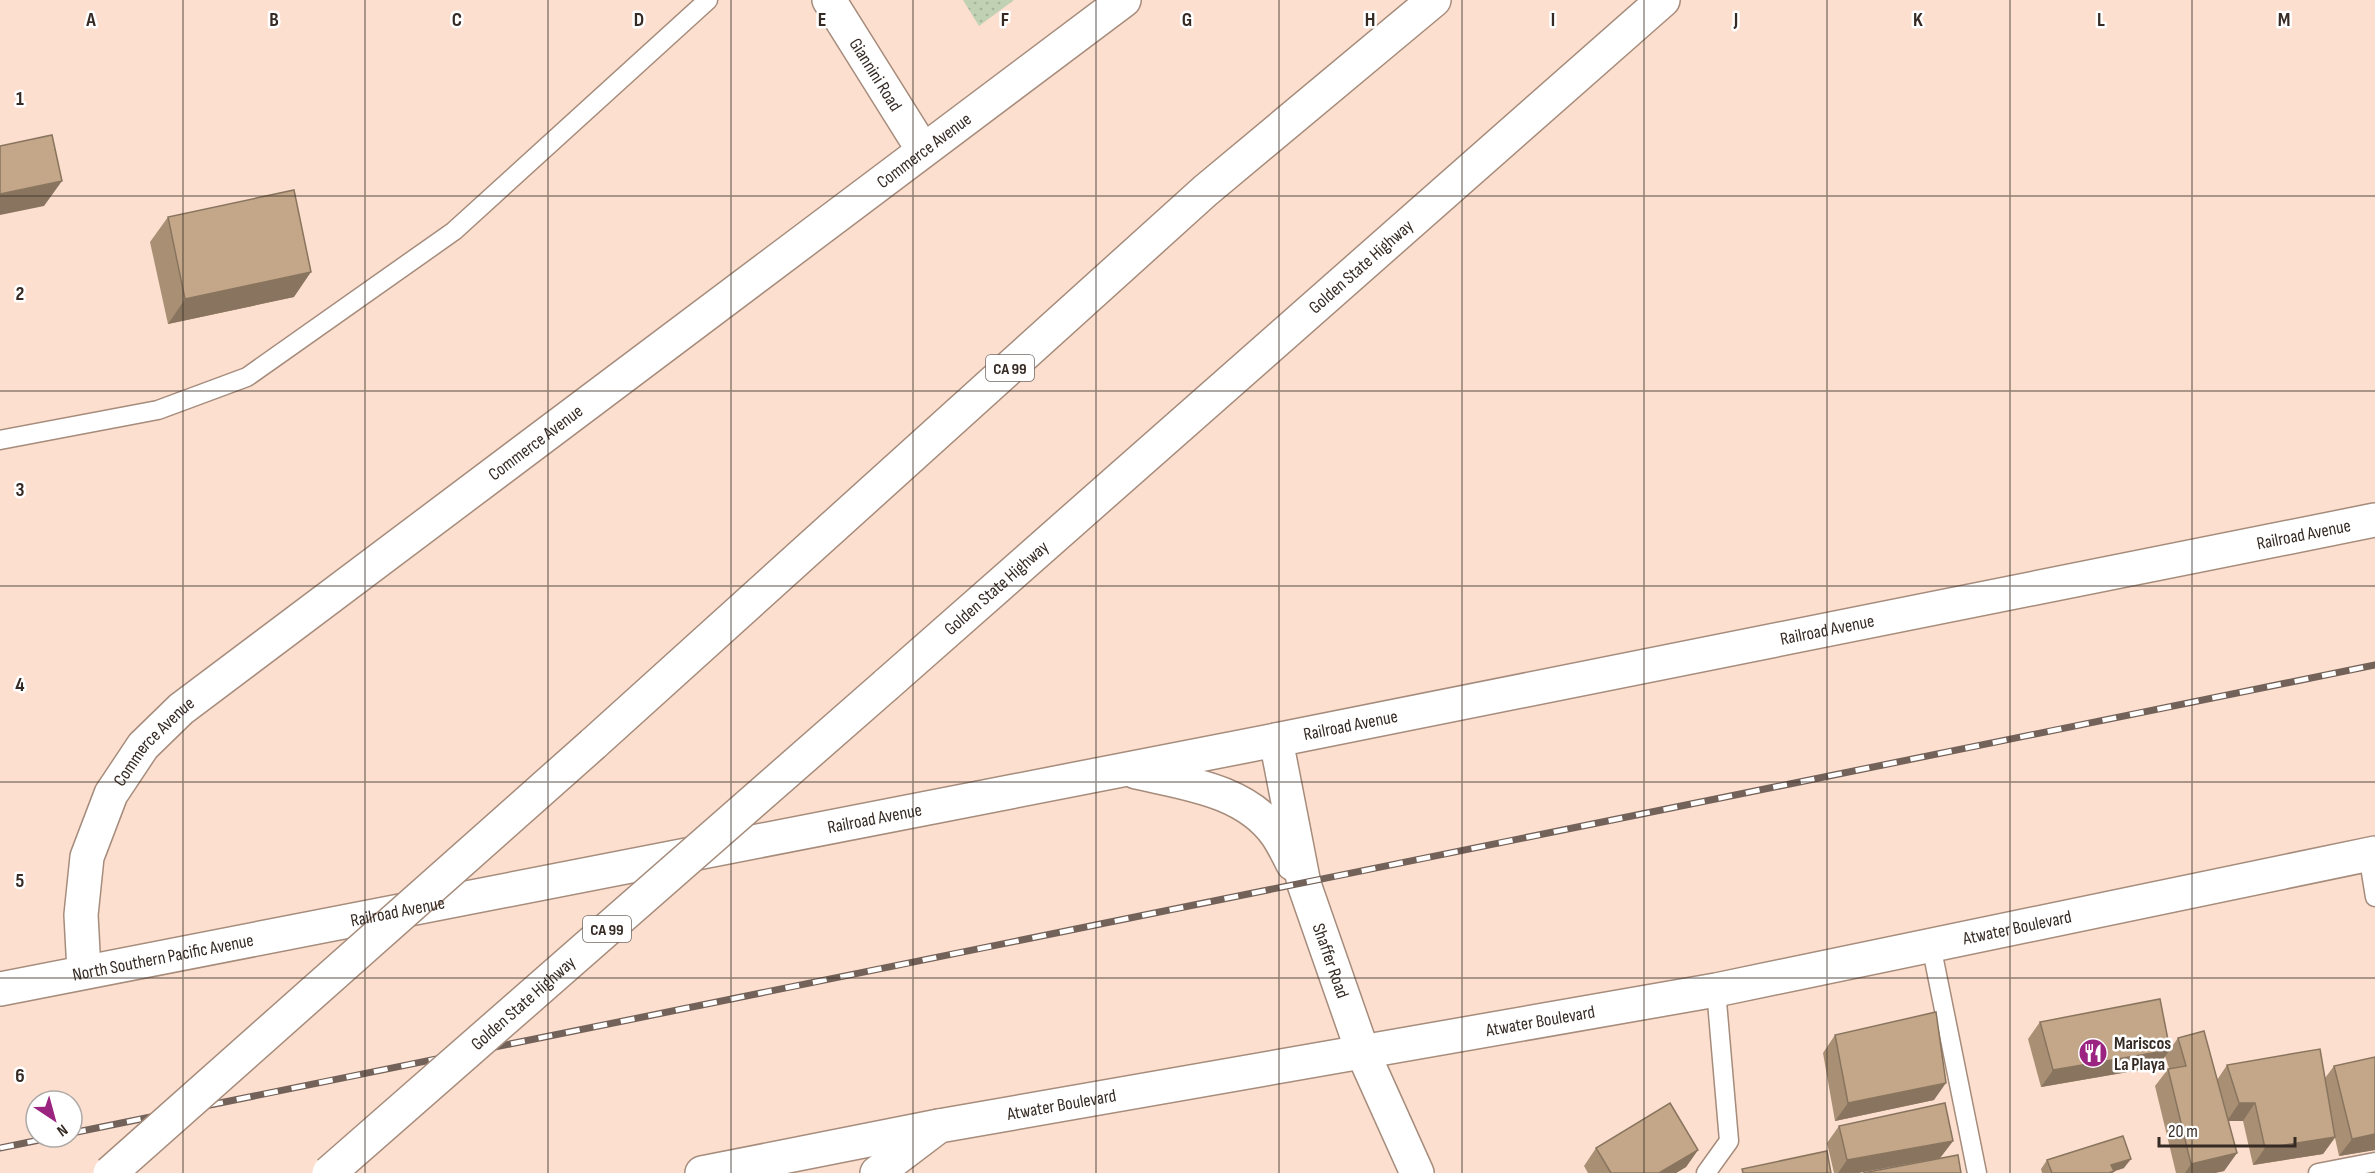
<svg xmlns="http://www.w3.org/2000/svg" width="2375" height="1173" font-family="'Sofia Sans Condensed',sans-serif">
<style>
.green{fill:url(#green-dots)}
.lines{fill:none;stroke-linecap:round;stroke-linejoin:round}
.service-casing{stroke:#a68c7c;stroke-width:21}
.minor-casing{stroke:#a68c7c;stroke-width:36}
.tertiary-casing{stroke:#a68c7c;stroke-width:36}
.secondary-casing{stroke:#a68c7c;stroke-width:36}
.motorway-casing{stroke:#a68c7c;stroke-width:36}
.service{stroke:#fff;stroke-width:18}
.minor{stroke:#fff;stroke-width:33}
.tertiary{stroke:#fff;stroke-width:33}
.secondary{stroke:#fff;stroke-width:33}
.motorway{stroke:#fff;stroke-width:33}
.rail-casing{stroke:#736259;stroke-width:7}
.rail{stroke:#fff;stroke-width:4.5;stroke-dasharray:14;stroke-linecap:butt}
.motorway-bridge-casing{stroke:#a68c7c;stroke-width:36;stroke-linecap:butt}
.motorway-bridge{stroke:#fff;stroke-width:33}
.wall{fill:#a99075}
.shaded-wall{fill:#89755f}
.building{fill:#c4a788;stroke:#89755f;stroke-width:1.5}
.grid{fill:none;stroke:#362b24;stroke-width:1.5;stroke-opacity:0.55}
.labels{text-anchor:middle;stroke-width:5;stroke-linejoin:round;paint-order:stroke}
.shield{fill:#fff;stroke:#726b66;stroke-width:1.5}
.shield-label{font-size:16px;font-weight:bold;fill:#362b24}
.street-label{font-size:18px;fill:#362b24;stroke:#fff}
.poi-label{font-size:18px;font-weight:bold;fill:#362b24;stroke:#fff;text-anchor:start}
.grid-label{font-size:20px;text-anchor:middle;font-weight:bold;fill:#362b24;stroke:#fff;stroke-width:5;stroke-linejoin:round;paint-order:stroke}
</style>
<defs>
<pattern id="green-dots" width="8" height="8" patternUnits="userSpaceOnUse" patternTransform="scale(1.5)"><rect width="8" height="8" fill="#c0d1b4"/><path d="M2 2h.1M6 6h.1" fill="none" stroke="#a6b49b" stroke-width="1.8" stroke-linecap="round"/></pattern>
</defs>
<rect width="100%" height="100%" fill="#fcdfcf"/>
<path class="green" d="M 963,0 L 1014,0 L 979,26 Z"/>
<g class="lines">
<g class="service-casing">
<path id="service" d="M 0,440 L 158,410 L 247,377 L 454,231 L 708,0
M 2368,854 L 2375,897
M 1931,945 L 1977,1173
M 1706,1173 L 1729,1141 L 1716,990
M 2318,1173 L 2375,1162"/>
</g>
<g class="minor-casing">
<g id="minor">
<path id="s1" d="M 829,0 L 923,150"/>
<path id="s2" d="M 1276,740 L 2375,520"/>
</g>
</g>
<g class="tertiary-casing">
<g id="tertiary">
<path d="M 1136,772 C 1184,783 1246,790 1277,835 C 1283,844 1288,854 1293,864"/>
<path id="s3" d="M 84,971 L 81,915 L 87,857 L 111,794 L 143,746 L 181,709 L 1124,0"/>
<path id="s4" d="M 0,989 L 1276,740 L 1304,884 L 1363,1053"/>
</g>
</g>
<g class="secondary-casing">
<g id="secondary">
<path d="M 1363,1053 L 1417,1173"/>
<path id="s5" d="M 702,1173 L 939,1126 L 1716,990 L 2375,853"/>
</g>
</g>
<g class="motorway-casing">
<g id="motorway">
<path id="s6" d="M 886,685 L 1663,0"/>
<path d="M 593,744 L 1205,191 L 1434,0"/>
<path d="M 877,1173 L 939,1126"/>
</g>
</g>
<use href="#service" class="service"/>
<use href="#minor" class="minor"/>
<use href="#tertiary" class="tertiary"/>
<use href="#secondary" class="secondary"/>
<use href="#motorway" class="motorway"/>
<g class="rail-casing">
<path id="rail" d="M 72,1133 L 2375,665
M 0,1148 L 54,1137"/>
</g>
<use href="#rail" class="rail"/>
<g class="motorway-bridge-casing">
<g id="motorway-bridge">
<path d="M 110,1173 L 593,744"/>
<path id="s7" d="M 329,1173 L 886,685"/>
</g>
</g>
<use href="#motorway-bridge" class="motorway-bridge"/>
</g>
<path class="wall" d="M 168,217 L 294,297 L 168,324 L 150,242 Z
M 2040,1022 L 2170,1050 L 2157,1067 L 2041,1087 L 2028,1039 Z
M 1835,1035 L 1934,1100 L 1835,1121 L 1823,1053 Z
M 2178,1038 L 2217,1080 L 2227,1065 L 2325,1078 L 2334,1066 L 2375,1057 L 2375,1150 L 2339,1156 L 2335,1138 L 2323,1154 L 2253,1165 L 2243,1121 L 2228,1121 L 2237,1153 L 2224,1171 L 2215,1173 L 2176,1173 L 2155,1086 L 2168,1069 L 2169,1068 L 2165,1056 Z
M 1839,1126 L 1953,1141 L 1940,1158 L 1858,1173 L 1834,1173 L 1827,1143 Z
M 1596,1148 L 1698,1150 L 1686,1167 L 1676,1173 L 1588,1173 L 1584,1166 Z
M 2047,1160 L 2124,1168 L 2114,1171 L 2113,1173 L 2042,1173 L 2041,1169 Z"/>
<path class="shaded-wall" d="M 62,181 L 44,206 L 0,215 L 0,194 Z
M 311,272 L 294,297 L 168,324 L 185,299 Z
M 2170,1050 L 2157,1067 L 2041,1087 L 2053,1070 Z
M 1946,1083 L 1934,1100 L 1835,1121 L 1848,1103 Z
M 2239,1103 L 2255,1103 L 2243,1121 L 2227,1121 Z
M 2375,1134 L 2375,1150 L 2339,1156 L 2352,1139 Z
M 2335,1137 L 2323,1154 L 2253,1165 L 2265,1148 Z
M 1953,1141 L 1940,1158 L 1858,1173 L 1838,1173 L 1847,1160 Z
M 1698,1150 L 1686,1167 L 1676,1173 L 1659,1173 Z
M 2237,1153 L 2224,1171 L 2215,1173 L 2185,1173 L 2191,1164 Z
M 2131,1159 L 2124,1168 L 2109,1173 L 2111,1165 Z"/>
<path class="building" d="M 52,135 L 62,181 L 0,194 L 0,146 Z
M 294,190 L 311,272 L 185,299 L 168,217 Z
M 2160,999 L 2170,1050 L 2053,1070 L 2040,1022 Z
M 1936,1012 L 1946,1083 L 1848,1103 L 1835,1035 Z
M 2204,1031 L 2237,1153 L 2191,1164 L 2168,1069 L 2186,1066 L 2178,1038 Z
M 2320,1049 L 2335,1137 L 2265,1148 L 2255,1103 L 2239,1103 L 2227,1065 Z
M 2375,1057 L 2375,1134 L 2352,1139 L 2334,1066 Z
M 1670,1103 L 1698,1150 L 1659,1173 L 1611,1173 L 1596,1148 Z
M 1945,1103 L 1953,1141 L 1847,1160 L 1839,1126 Z
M 2123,1136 L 2131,1159 L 2111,1165 L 2114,1171 L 2109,1173 L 2052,1173 L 2047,1160 Z
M 1827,1151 L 1831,1173 L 1743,1173 L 1742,1169 Z
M 1958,1155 L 1961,1173 L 1863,1173 Z"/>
<path class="grid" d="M 183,0 L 183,1173M 365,0 L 365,1173M 548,0 L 548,1173M 731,0 L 731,1173M 913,0 L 913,1173M 1096,0 L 1096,1173M 1279,0 L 1279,1173M 1462,0 L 1462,1173M 1644,0 L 1644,1173M 1827,0 L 1827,1173M 2010,0 L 2010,1173M 2192,0 L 2192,1173M 0,196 L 2375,196M 0,391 L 2375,391M 0,586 L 2375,586M 0,782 L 2375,782M 0,978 L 2375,978"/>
<defs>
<g id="restaurant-disc" transform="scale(1.5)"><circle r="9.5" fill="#9a247f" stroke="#fff"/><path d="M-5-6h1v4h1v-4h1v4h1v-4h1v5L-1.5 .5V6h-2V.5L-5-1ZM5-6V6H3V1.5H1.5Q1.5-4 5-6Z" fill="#fff"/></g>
</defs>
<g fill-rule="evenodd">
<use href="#restaurant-disc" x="2093" y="1053"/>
</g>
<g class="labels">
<g class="shield">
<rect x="986" y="355" width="48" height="26" rx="4.5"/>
<rect x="583" y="916" width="48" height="26" rx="4.5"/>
</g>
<g class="shield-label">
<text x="1010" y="374">CA 99</text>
<text x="607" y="935">CA 99</text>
</g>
<g class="street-label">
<text dy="6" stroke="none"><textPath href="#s1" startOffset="88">Giannini Road</textPath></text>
<text dy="6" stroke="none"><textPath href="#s3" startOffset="1222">Commerce Avenue</textPath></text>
<text dy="6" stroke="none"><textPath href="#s6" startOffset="633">Golden State Highway</textPath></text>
<text dy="6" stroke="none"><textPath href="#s3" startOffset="736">Commerce Avenue</textPath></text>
<text dy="6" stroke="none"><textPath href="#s2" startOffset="1048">Railroad Avenue</textPath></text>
<text dy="6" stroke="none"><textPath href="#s6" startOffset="147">Golden State Highway</textPath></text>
<text dy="6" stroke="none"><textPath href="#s2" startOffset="562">Railroad Avenue</textPath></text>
<text dy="6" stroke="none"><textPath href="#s2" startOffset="76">Railroad Avenue</textPath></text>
<text dy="6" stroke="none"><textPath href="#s3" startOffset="250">Commerce Avenue</textPath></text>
<text dy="6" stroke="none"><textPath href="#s4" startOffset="891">Railroad Avenue</textPath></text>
<text dy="6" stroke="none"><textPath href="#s4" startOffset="405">Railroad Avenue</textPath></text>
<text dy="6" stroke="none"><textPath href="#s5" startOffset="1338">Atwater Boulevard</textPath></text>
<text dy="6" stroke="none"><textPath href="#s4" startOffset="166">North Southern Pacific Avenue</textPath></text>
<text dy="6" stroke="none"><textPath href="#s4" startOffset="1528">Shaffer Road</textPath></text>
<text dy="6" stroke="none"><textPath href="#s7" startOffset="258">Golden State Highway</textPath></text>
<text dy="6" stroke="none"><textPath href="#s5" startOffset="852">Atwater Boulevard</textPath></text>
<text dy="6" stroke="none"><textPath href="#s5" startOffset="366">Atwater Boulevard</textPath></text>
</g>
<g class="poi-label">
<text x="2114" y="1049">Mariscos<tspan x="2114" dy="21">La Playa</tspan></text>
</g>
</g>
<g class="grid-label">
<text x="91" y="26">A</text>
<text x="274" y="26">B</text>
<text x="457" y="26">C</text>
<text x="639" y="26">D</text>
<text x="822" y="26">E</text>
<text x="1005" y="26">F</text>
<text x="1187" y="26">G</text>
<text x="1370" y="26">H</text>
<text x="1553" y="26">I</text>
<text x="1736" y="26">J</text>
<text x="1918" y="26">K</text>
<text x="2101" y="26">L</text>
<text x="2284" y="26">M</text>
<text x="20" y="105">1</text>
<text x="20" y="300">2</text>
<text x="20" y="496">3</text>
<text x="20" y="691">4</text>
<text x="20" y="887">5</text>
<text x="20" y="1082">6</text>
</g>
<g transform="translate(54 1119) rotate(144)"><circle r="28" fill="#ffffff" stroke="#afaaa7" stroke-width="1.5"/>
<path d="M0-4.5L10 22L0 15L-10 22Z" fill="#9a247f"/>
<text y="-9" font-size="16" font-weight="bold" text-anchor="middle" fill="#362b24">N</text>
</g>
<path d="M2159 1137v9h136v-9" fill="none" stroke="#362b24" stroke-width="3"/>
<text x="2168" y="1137" font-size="18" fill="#362b24" stroke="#ffffff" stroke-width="4.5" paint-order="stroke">20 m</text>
</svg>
